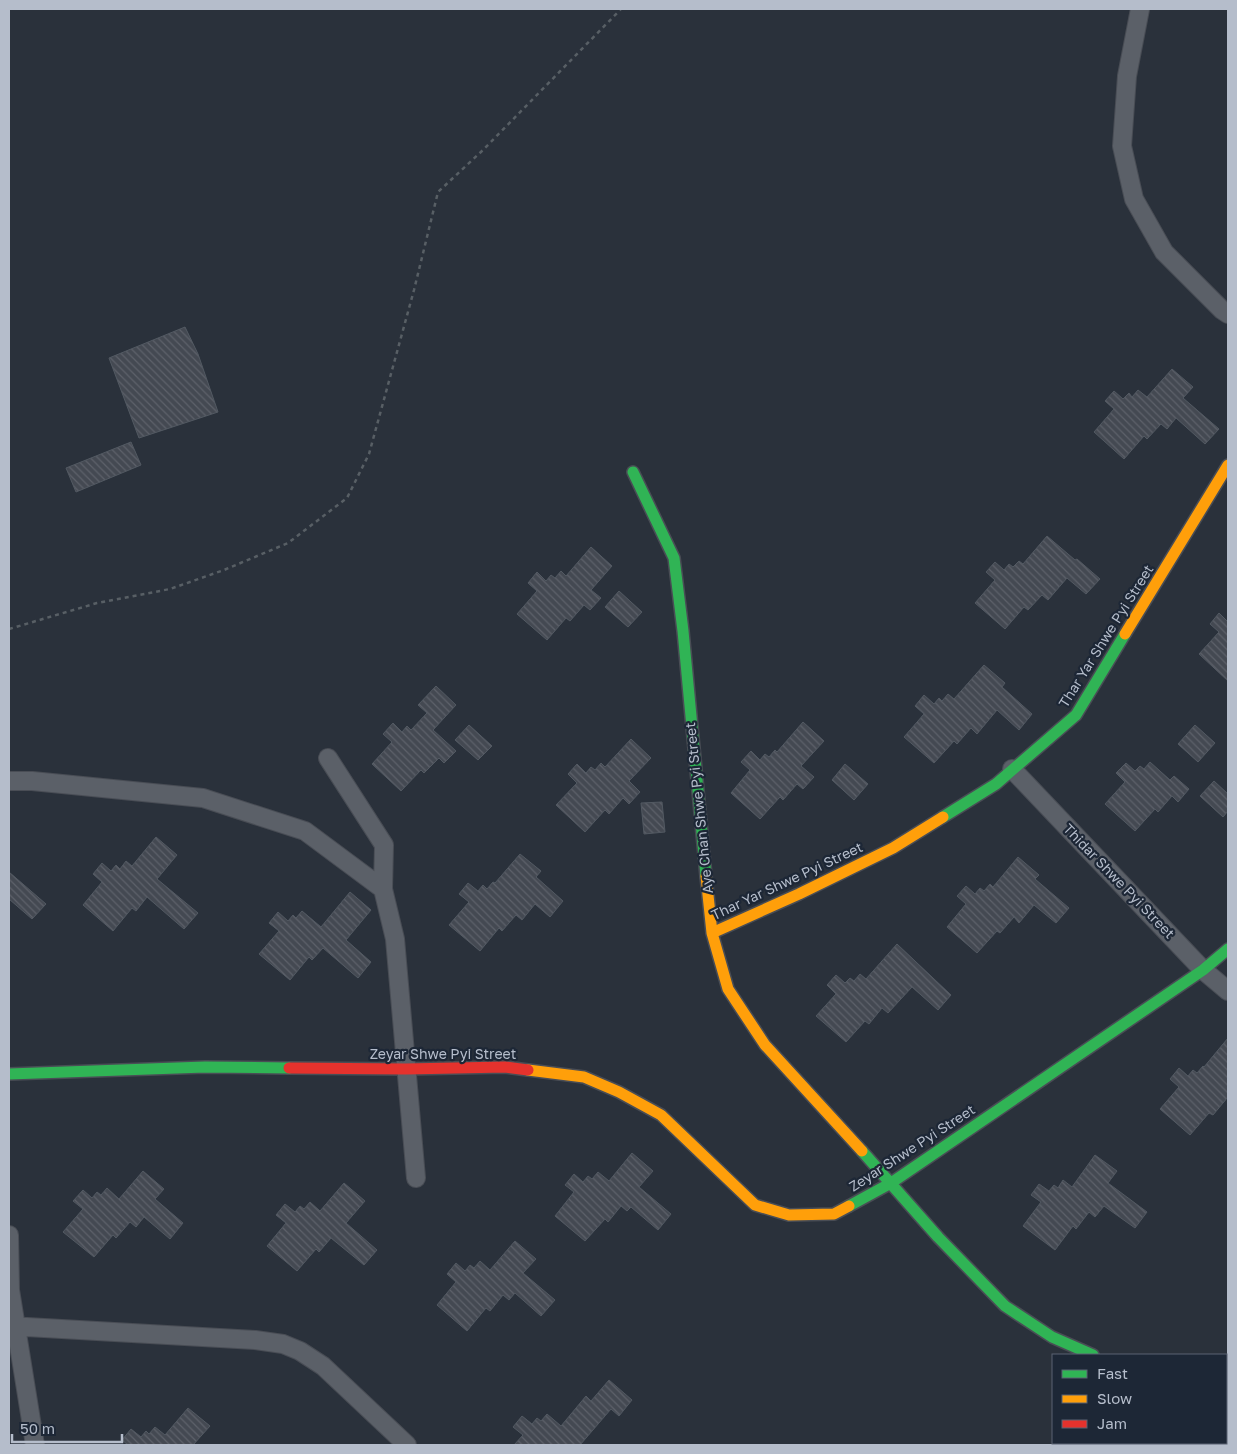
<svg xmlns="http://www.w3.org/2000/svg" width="1237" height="1454" font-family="'Golos Text',sans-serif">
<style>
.building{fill:url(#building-back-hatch);stroke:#525962}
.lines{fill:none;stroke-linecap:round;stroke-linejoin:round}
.street-casing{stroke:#494d55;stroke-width:20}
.fast-casing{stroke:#494d55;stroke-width:14}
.slow-casing{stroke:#494d55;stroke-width:14}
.jam-casing{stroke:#494d55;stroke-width:14}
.path{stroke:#585f65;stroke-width:2.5;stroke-dasharray:4 4;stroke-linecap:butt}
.street{stroke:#5b6068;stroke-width:18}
.fast{stroke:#30b455;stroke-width:11}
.slow{stroke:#ff9f0a;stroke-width:11}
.jam{stroke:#e5322d;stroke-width:11}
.labels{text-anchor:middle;stroke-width:4.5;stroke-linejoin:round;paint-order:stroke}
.street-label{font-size:14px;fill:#b5bdcb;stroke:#1d2736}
</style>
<defs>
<pattern id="building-back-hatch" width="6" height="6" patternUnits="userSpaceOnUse" patternTransform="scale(1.25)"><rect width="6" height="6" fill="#444952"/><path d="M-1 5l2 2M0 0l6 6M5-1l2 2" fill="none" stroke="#5d616a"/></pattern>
</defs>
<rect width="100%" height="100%" fill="#2a313b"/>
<path class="building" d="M 185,327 L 198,354 L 218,412 L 139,438 L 109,358 Z
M 1172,369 L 1193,387 L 1183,398 L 1219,429 L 1205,444 L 1176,418 L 1167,429 L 1161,424 L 1147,439 L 1144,436 L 1124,459 L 1094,432 L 1114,409 L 1105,401 L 1114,391 L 1123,399 L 1129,393 L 1132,397 L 1138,390 L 1147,397 Z
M 131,442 L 141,465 L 76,492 L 66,468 Z
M 1047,536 L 1075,560 L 1077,559 L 1100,579 L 1086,594 L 1067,578 L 1048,600 L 1042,595 L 1028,610 L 1024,607 L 1005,629 L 975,603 L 995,580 L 986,572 L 995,562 L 1004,570 L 1009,564 L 1013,567 L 1019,561 L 1023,564 Z
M 591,547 L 612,566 L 591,590 L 601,598 L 590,610 L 584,605 L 570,621 L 566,618 L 547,640 L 517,614 L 537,591 L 528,583 L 537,572 L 546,581 L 551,575 L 555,578 L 561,571 L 566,576 Z
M 619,591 L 642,612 L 628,627 L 605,607 Z
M 1219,613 L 1228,622 L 1228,681 L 1199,654 L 1219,632 L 1210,624 Z
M 984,665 L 1005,683 L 1002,687 L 1032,714 L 1019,730 L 997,710 L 977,734 L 971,728 L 957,744 L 954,741 L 934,763 L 904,737 L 924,714 L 915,706 L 924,695 L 934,704 L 939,698 L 942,701 L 948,694 L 954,699 Z
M 436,686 L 456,705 L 433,730 L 456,751 L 444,763 L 439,758 L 424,773 L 421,770 L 401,791 L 372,764 L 392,742 L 383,734 L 393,723 L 402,732 L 407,726 L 411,730 L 427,713 L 418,705 Z
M 803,722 L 824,741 L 801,766 L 814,777 L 803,789 L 797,784 L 783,800 L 780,797 L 760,819 L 731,793 L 750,770 L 741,762 L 751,751 L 760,760 L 765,754 L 769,757 L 775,750 L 777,752 Z
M 469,725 L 492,746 L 478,760 L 455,740 Z
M 1195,725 L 1215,743 L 1198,762 L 1178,744 Z
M 631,739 L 651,758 L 629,781 L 640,792 L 629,804 L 623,798 L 609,814 L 605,810 L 585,832 L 556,805 L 577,783 L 568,774 L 577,764 L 586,773 L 591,767 L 595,770 L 601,763 L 605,767 Z
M 1150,762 L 1170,780 L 1174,776 L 1189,789 L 1178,802 L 1172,796 L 1158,812 L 1155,809 L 1135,831 L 1105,804 L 1125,782 L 1116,773 L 1126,763 L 1135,771 L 1140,766 L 1144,769 Z
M 845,764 L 868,784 L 854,800 L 832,780 Z
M 1214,781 L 1228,794 L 1228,811 L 1223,817 L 1200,796 Z
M 662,802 L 665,832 L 644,834 L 641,803 Z
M 156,837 L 177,855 L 157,879 L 198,913 L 184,929 L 147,897 L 136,911 L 132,908 L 113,931 L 83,905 L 102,882 L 93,874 L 102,863 L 111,871 L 116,865 L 120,869 L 126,861 L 132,866 Z
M 520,854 L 541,871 L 536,877 L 563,901 L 550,917 L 535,904 L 522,920 L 516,915 L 502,931 L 499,928 L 480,951 L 449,925 L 469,902 L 459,894 L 468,883 L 478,891 L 483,885 L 487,889 L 493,882 L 495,883 Z
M 1018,857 L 1039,875 L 1035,879 L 1069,908 L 1056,923 L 1034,905 L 1019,923 L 1014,917 L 1000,933 L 997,931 L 977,953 L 947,927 L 966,904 L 957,896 L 966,886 L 975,894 L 980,888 L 984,891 L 990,884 L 993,887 Z
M 9,872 L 46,904 L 32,919 L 9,899 Z
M 350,892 L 371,910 L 346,940 L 371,962 L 358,978 L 323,948 L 312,960 L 309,957 L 290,980 L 259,954 L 279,931 L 269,923 L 278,912 L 288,921 L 293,915 L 296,918 L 302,911 L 321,927 Z
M 897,944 L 951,995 L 938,1010 L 912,987 L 888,1013 L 882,1008 L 869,1024 L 865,1021 L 846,1042 L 816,1016 L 836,994 L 827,985 L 836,975 L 845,983 L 850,978 L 854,981 L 860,974 L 866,979 Z
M 1228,1038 L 1228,1097 L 1213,1115 L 1209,1113 L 1190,1135 L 1160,1109 L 1179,1087 L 1170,1079 L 1179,1068 L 1188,1076 L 1193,1070 L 1197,1073 L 1203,1066 L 1204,1067 Z
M 632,1153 L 653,1171 L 639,1187 L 671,1214 L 658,1230 L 631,1207 L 627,1211 L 621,1206 L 608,1222 L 605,1219 L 585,1241 L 555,1216 L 574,1192 L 565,1185 L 574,1174 L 583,1182 L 588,1176 L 592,1179 L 598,1172 L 609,1181 Z
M 1095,1155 L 1117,1171 L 1108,1183 L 1147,1212 L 1135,1228 L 1104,1206 L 1095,1217 L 1089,1212 L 1076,1229 L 1073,1226 L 1055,1250 L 1023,1226 L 1041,1202 L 1031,1195 L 1039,1184 L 1049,1191 L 1054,1185 L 1058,1188 L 1063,1180 L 1072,1187 Z
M 143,1171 L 164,1189 L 155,1199 L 183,1223 L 170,1239 L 144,1217 L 136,1227 L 130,1222 L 116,1238 L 113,1235 L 94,1257 L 63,1232 L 83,1209 L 73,1201 L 83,1190 L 92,1198 L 97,1192 L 101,1195 L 107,1188 L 119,1199 Z
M 344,1183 L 365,1201 L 346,1223 L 377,1250 L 364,1265 L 331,1238 L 319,1252 L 316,1249 L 297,1271 L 267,1246 L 286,1223 L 276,1215 L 285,1204 L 295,1212 L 300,1206 L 304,1209 L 310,1202 L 320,1211 Z
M 515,1241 L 536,1259 L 523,1273 L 555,1300 L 541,1316 L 515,1293 L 509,1300 L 503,1295 L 490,1311 L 486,1308 L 467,1331 L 437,1305 L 456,1282 L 447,1274 L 456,1263 L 465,1271 L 470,1265 L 474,1268 L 480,1261 L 490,1270 Z
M 609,1380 L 632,1400 L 619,1416 L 611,1409 L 580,1445 L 514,1445 L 523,1435 L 513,1427 L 522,1416 L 532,1424 L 537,1418 L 541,1421 L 547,1414 L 561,1426 L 586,1396 L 591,1401 Z
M 188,1408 L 210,1426 L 193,1445 L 128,1445 L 122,1440 L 131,1429 L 141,1437 L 146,1431 L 149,1434 L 155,1427 L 165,1435 Z"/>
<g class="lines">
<g class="street-casing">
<path id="street" d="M 1140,9 L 1127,76 L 1122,146 L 1134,199 L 1164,252 L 1222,310 L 1228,314
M 328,758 L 384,845 L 383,889
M 1012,769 L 1203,970 L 1228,991
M 9,781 L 32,781 L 203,798 L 305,831 L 383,889 L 395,939 L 416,1178
M 9,1235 L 10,1290 L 35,1445
M 9,1326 L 255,1340 L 283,1344 L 300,1351 L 323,1366 L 407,1445
M 1226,1406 L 1228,1407"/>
</g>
<g class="fast-casing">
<path id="fast" d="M 633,472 L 674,558 L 683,631 L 706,876
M 943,817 L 996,784 L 1076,715 L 1125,634
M 9,1074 L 205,1067 L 289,1068
M 862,1151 L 938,1237 L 1005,1306 L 1052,1337 L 1093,1355
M 849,1206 L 891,1183 L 1203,970 L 1228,949"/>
</g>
<g class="slow-casing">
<path id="slow" d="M 1125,634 L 1228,465
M 706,876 L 712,933 L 728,989 L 765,1045 L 862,1151
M 712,933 L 799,894 L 893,848 L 943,817
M 528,1070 L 584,1077 L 619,1092 L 661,1115 L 755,1205 L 789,1215 L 834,1214 L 849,1206"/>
</g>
<g class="jam-casing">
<path id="jam" d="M 289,1068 L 406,1069 L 505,1067 L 528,1070"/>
</g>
<path class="path" d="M 9,629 L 97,603 L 170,589 L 224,570 L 288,543 L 347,498 L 369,454 L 414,290 L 438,192 L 483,150 L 621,9"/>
<use href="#street" class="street"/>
<use href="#fast" class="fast"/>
<use href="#slow" class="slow"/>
<use href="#jam" class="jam"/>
</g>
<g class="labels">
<g class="street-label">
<text transform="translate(1106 636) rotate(-58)" y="5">Thar Yar Shwe Pyi Street</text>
<text transform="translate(699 808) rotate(-96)" y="5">Aye Chan Shwe Pyi Street</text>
<text transform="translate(787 881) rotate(-25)" y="5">Thar Yar Shwe Pyi Street</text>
<text transform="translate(1119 881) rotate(46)" y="5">Thidar Shwe Pyi Street</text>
<text x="443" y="1059">Zeyar Shwe Pyi Street</text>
<text transform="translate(912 1148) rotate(-33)" y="5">Zeyar Shwe Pyi Street</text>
</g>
</g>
<rect width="1237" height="1454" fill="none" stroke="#b5bdcb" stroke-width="20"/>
<rect x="1052" y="1354" width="175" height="90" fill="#1d2736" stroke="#5a6372"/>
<rect x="1062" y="1370" width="25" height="8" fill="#30b455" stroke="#5a6372"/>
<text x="1097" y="1379" font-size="15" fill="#b5bdcb">Fast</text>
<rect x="1062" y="1395" width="25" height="8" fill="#ff9f0a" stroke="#5a6372"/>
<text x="1097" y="1404" font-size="15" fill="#b5bdcb">Slow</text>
<rect x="1062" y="1420" width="25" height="8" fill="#e5322d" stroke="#5a6372"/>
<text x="1097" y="1429" font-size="15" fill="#b5bdcb">Jam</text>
<path d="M12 1434v8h110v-8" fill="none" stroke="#b5bdcb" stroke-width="2.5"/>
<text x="20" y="1434" font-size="15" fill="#b5bdcb" stroke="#1d2736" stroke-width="4" paint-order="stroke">50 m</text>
</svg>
